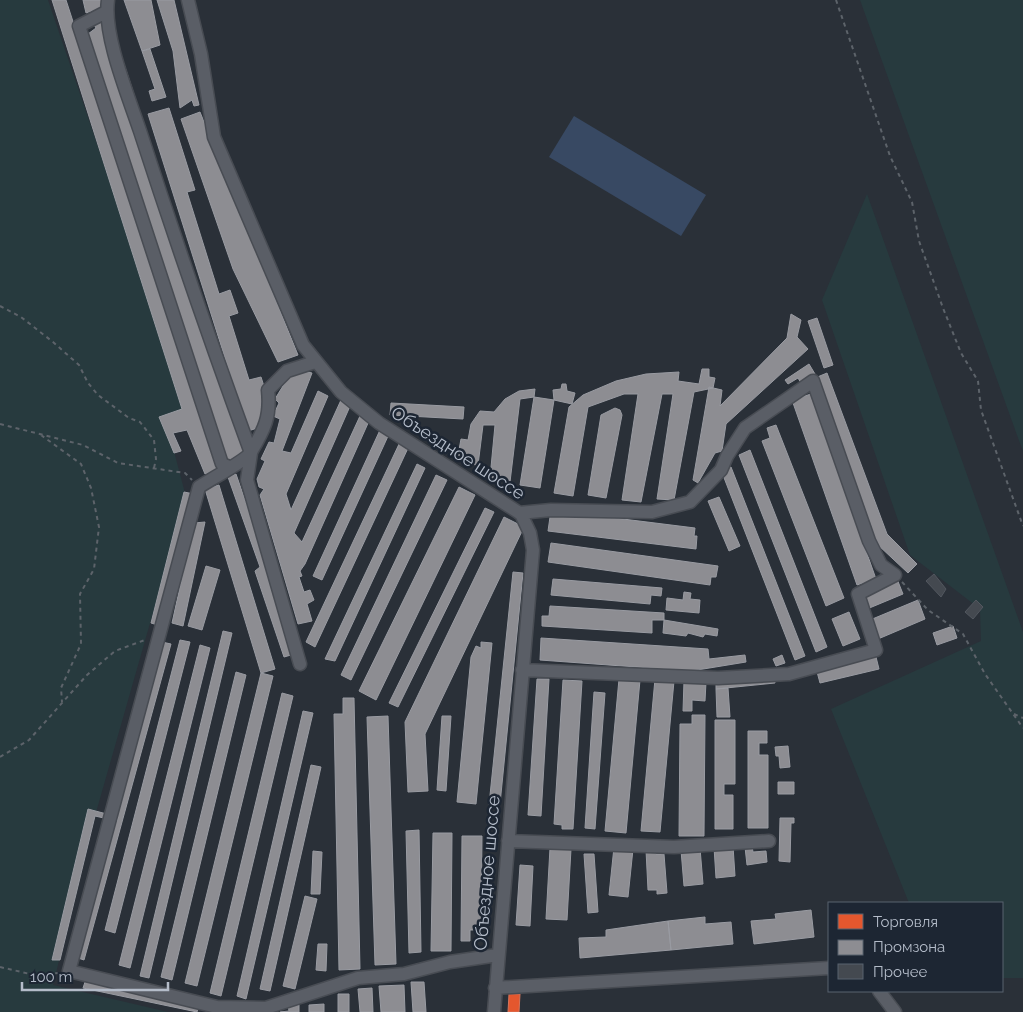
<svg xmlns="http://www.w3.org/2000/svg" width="1023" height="1012" font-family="Raleway,sans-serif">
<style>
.green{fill:#273a3e}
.water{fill:#384963}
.shops{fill:#e4572e;stroke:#d6755c}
.industry{fill:#8d8d92;stroke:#999ba2}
.building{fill:#444950;stroke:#52575f}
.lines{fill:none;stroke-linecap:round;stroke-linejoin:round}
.minor-casing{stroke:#484c53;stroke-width:15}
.path{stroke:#5d636a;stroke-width:2;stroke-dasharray:4 4;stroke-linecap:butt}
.minor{stroke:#5a5e66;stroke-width:12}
.labels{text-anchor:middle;stroke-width:5;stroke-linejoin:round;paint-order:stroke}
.street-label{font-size:18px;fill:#b4bcc9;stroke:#1d2633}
</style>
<rect width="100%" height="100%" fill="#2a3038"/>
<path class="green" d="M 0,0 L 48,0 L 185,402 L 171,440 L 186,497 L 95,816 L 53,985 L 168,1012 L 0,1012 Z
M 860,0 L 1023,0 L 1023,451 L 1021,446 Z
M 867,194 L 1023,632 L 1023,978 L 1002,978 L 1002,903 L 909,903 L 831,709 L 981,641 L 980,609 L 910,555 L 822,300 Z"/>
<path class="water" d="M 574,116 L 706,195 L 681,236 L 549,157 Z"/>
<path class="shops" d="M 509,994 L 520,994 L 519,1012 L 508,1012 Z"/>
<path class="industry" d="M 52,0 L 66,0 L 218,469 L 205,474 L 187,430 L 173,433 L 181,451 L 174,453 L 159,417 L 182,409 Z
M 83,0 L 101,0 L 104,7 L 86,13 Z
M 124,0 L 151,0 L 160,45 L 142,51 Z
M 157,0 L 174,0 L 199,105 L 194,106 L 192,100 L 180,108 L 173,51 Z
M 108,15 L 251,453 L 227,461 L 88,34 L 96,28 L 91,20 Z
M 150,49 L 166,97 L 152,101 L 149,91 L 155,89 L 142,51 Z
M 169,108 L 195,190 L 187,192 L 219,294 L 230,290 L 238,313 L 229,316 L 249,380 L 261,377 L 270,405 L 261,407 L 267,425 L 248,431 L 148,114 Z
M 200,112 L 298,355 L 278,362 L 233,269 L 181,119 Z
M 791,314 L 801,320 L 797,337 L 808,349 L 726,424 L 722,451 L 715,453 L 698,483 L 693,480 L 709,387 L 722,390 L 720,406 L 787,338 Z
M 817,318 L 833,365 L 824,368 L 808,321 Z
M 809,364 L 815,374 L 801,383 L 798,378 L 788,384 L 785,380 Z
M 702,369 L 709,369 L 709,377 L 715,378 L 713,388 L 694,392 L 674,500 L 657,499 L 673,394 L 662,394 L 641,502 L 622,500 L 638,394 L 624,394 L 588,407 L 573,496 L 554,493 L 569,407 L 583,395 L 616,381 L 646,374 L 679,372 L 678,381 L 699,384 Z
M 300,370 L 312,373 L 282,451 L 291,453 L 318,391 L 328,396 L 286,494 L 291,510 L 341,400 L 351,404 L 294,533 L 302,542 L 360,416 L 369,421 L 305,564 L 300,571 L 302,576 L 299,577 L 304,592 L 310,590 L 314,600 L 307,604 L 312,621 L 298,624 L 260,495 L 264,489 L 259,487 L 257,479 L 265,461 L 261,459 L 269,442 L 274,443 L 280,419 L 273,416 L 279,403 L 275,399 L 289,376 Z
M 827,373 L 887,534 L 917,564 L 908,573 L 877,544 L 815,378 Z
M 562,384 L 566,384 L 567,391 L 575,393 L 572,404 L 554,400 L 553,390 L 561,389 Z
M 535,389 L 534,397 L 520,399 L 510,482 L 490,478 L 495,425 L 483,425 L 478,465 L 468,464 L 466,456 L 458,455 L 461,439 L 468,440 L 471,424 L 480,411 L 494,412 L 505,399 L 519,391 Z
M 811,394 L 876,579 L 857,585 L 792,400 Z
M 534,397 L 554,400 L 540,488 L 520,485 Z
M 391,403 L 464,407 L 463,419 L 390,415 Z
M 615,408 L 620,410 L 622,415 L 606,498 L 588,495 L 601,415 Z
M 776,425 L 844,598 L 826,606 L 762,441 L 770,438 L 767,428 Z
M 380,430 L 389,434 L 322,580 L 313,576 Z
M 400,442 L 409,446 L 315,647 L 306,642 Z
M 750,450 L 827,647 L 816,652 L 739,455 Z
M 417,464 L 425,468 L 335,661 L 325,659 Z
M 731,467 L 805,656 L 795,660 L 721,470 Z
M 236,474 L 298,653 L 284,657 L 255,571 L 260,567 L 228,477 Z
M 436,475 L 447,480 L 351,680 L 341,675 Z
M 219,485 L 275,669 L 261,673 L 205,489 Z
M 459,487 L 475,495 L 376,700 L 359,691 Z
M 184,492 L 194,494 L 161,626 L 151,623 Z
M 719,497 L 740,546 L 729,551 L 708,501 Z
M 485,508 L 494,512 L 398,707 L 389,703 Z
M 551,510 L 695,528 L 694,536 L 697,536 L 696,549 L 548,531 Z
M 504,517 L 524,527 L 425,734 L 428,791 L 408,792 L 405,722 Z
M 205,522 L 183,626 L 172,623 L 194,523 Z
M 551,543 L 718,566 L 716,577 L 711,577 L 710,585 L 548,562 Z
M 206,566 L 220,570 L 202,630 L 188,626 Z
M 513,572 L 523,573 L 500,804 L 489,805 Z
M 553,579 L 662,588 L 661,596 L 651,595 L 650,604 L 551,595 Z
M 897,579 L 903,594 L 867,609 L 861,595 Z
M 684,592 L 691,593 L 690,599 L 700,600 L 699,613 L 666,610 L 667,598 L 683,600 Z
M 918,600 L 925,619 L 878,639 L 870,620 Z
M 550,606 L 664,613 L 664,620 L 652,620 L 652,633 L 542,626 L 542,616 L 549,616 Z
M 849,612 L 860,639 L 843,646 L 832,619 Z
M 664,620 L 718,629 L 717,636 L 705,634 L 703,637 L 688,633 L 686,636 L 663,633 Z
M 953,626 L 957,638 L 937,645 L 933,633 Z
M 223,631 L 232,633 L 149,978 L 140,976 Z
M 541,638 L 708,649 L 709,659 L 745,655 L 746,662 L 691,671 L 540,660 Z
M 180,640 L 190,642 L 115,933 L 105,930 Z
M 162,642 L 171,644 L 84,960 L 75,957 Z
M 481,642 L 492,643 L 476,804 L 457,802 L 471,657 L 476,646 L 481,648 Z
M 200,645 L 210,648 L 130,968 L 119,965 Z
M 875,653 L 879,669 L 820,683 L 816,668 Z
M 782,655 L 785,663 L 776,666 L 773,659 Z
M 236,672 L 246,675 L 172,980 L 161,977 Z
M 261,673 L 273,676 L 197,986 L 185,983 Z
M 774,675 L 775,683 L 716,689 L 716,682 Z
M 537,679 L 549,679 L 541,816 L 528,815 Z
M 619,679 L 640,680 L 626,833 L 605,831 Z
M 655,679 L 674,681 L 660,832 L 641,831 Z
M 563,680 L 582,681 L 573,829 L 562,829 L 562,825 L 554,824 Z
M 684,681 L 706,682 L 705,701 L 692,700 L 692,711 L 683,711 Z
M 728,688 L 730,717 L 717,717 L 716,689 Z
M 594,692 L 605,693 L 595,829 L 585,828 Z
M 282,693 L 293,696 L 221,996 L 210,993 Z
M 343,698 L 354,698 L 360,969 L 339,970 L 334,714 L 343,714 Z
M 303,711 L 313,713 L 246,999 L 237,996 Z
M 692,715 L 705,715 L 704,836 L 679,836 L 680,724 L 692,724 Z
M 388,716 L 396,964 L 375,965 L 367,717 Z
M 442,716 L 451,716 L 446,791 L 437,790 Z
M 715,720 L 735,720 L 735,784 L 724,784 L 724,795 L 733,795 L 733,829 L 715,829 Z
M 748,731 L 767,731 L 767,743 L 759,743 L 759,755 L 768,755 L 768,828 L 748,828 Z
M 788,746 L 790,767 L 780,768 L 779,756 L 776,756 L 775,747 Z
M 311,765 L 321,767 L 270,991 L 260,989 Z
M 778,782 L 794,782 L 794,794 L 778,794 Z
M 88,809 L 118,817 L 117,821 L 95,816 L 60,960 L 52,960 Z
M 780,818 L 794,818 L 794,823 L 791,823 L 790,862 L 779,861 Z
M 419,830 L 421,952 L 409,953 L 406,831 Z
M 433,833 L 452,833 L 451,951 L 431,951 Z
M 462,836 L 482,836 L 481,930 L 470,930 L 470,941 L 461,941 Z
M 733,846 L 735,876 L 716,878 L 714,847 Z
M 752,846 L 753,852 L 766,851 L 767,862 L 747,865 L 745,847 Z
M 614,847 L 633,849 L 628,897 L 609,895 Z
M 550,848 L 571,849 L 567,920 L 546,919 Z
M 700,848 L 703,884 L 684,886 L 681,850 Z
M 646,850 L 654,850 L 656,854 L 664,854 L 667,893 L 657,894 L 657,890 L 648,890 Z
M 313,851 L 322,852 L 320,894 L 311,894 Z
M 584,854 L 594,854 L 598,912 L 588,913 Z
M 520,865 L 533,866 L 530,926 L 516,925 Z
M 305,896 L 317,899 L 295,989 L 283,986 Z
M 811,910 L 814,937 L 754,944 L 751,921 L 776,919 L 775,914 Z
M 705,917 L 705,924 L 731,922 L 733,944 L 671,950 L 668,921 Z
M 668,921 L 671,950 L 580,958 L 579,938 L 606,937 L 606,930 Z
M 318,944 L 327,944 L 326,971 L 316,970 Z
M 85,982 L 198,1008 L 197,1012 L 83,988 Z
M 411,982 L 424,982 L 426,1012 L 413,1012 Z
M 404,985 L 405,1012 L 381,1012 L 379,986 Z
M 372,988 L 373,1012 L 360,1012 L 358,989 Z
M 338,994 L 349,994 L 349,1012 L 338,1012 Z
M 324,1004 L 324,1012 L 309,1012 L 309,1005 Z
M 288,1005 L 299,1005 L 299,1012 L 280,1012 L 289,1011 Z"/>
<path class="building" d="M 934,574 L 946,589 L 941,597 L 926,581 Z
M 976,600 L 983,607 L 973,619 L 965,612 Z"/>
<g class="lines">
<g class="minor-casing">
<path id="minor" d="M 108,0 C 103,35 128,95 140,131 C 175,239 212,346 251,453 L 247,480 L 300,664
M 188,0 L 201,54 L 214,137 L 303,345 L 341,392 L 379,423 L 521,514 L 530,533 L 533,550 L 494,1012
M 106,12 L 79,26 L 222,464 L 229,467
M 315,362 L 287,371 L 268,390 C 271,417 264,430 251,452 C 247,460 209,480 199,487 L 69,971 L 217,1007 L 266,1008 L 358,978 L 404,974 L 450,962 L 498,955
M 519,513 L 551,510 L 652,512 L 690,502 L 721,470 L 727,456 L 745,428 L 813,381 L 869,541 L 881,565 L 895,575 L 858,594 L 876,650 L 789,674 L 718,678 L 522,670
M 508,841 L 674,847 L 769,841
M 495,988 L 829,968
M 879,991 L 895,1012"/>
</g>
<path class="path" d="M 836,0 L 890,156 L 912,202 L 919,241 L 943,308 L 961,353 L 978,381 L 981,410 L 1023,526
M 0,306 L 21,317 L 53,342 L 79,365 L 88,383 L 98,395 L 129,418 L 140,422 L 154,440 L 156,459 L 154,468
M 0,424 L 83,445 L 118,463 L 185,473 L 192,480
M 41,435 L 81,464 L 91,488 L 99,527 L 94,569 L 80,594 L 81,644 L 61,688 L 62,702
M 902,582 L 928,610 L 963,634 L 985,674 L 1023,728
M 1014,714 L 1023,718
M 0,757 L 29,740 L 87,675 L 115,651 L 145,640
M 0,967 L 30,974 L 59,973"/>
<use href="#minor" class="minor"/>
</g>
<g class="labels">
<g class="street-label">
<text transform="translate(458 453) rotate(33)" y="6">Объездное шоссе</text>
<text transform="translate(487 873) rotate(-85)" y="6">Объездное шоссе</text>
</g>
</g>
<rect x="828" y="902" width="175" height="90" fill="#1d2633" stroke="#59626f"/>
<rect x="838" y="914" width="25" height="15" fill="#e4572e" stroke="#59626f"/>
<text x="873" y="927" font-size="15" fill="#b4bcc9">Торговля</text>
<rect x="838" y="940" width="25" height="15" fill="#8d8d92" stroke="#59626f"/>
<text x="873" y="952" font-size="15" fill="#b4bcc9">Промзона</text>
<rect x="838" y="964" width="25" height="15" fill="#444950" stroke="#59626f"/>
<text x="873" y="977" font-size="15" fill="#b4bcc9">Прочее</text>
<path d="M22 982v8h146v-8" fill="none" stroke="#b4bcc9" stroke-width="2.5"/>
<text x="30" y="982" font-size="15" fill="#b4bcc9" stroke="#1d2633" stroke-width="4" paint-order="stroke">100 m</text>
</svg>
